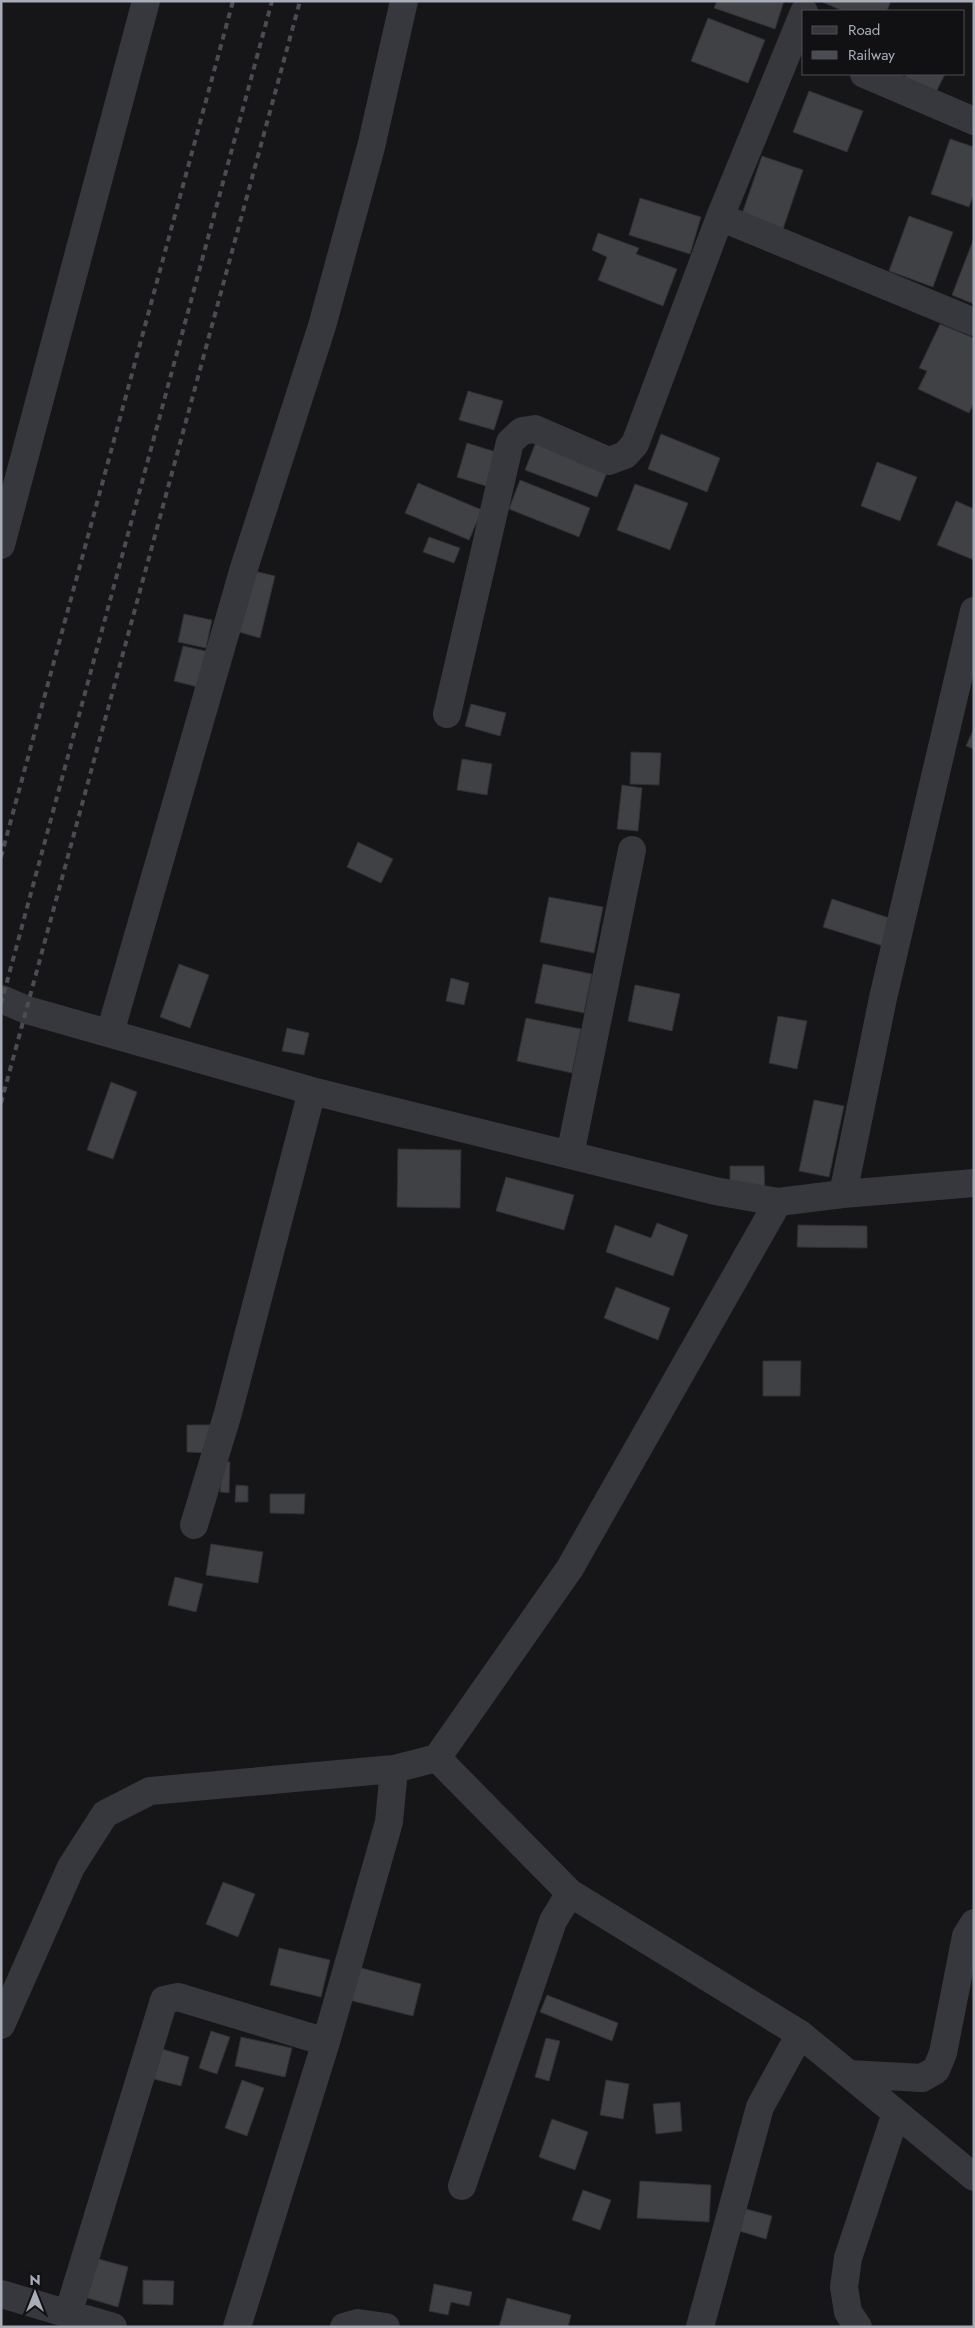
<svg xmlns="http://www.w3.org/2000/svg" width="975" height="2328" font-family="Jost,sans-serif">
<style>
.building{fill:#404145;stroke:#303034}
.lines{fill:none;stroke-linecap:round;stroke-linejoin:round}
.street{stroke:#37383d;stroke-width:28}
.rail{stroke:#4a4c52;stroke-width:4;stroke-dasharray:6 5;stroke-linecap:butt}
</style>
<rect width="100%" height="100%" fill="#161618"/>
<path class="building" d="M 717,1 L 784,1 L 775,29 L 714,8 Z
M 820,1 L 891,1 L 887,11 L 843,11 Z
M 708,18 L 765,40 L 748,83 L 691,61 Z
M 906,74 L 945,74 L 935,94 L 904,79 Z
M 809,91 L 863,111 L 847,152 L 793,132 Z
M 950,139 L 974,147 L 974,194 L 969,207 L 931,194 Z
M 762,156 L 803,170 L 783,229 L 742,214 Z
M 640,198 L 701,217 L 690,254 L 629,235 Z
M 909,216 L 953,232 L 933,287 L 889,271 Z
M 598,233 L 639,248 L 636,254 L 677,269 L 663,306 L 598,280 L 607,257 L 592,250 Z
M 974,238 L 974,304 L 952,295 Z
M 940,324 L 974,338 L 974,403 L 969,413 L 918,389 L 927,371 L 919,368 Z
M 468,391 L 503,401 L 494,430 L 459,420 Z
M 661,434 L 720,458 L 707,492 L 648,469 Z
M 536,442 L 608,470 L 597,497 L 525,470 Z
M 467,443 L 496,452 L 486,486 L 457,477 Z
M 877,462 L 917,477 L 900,521 L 861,506 Z
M 520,480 L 590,508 L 579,537 L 509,509 Z
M 418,483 L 482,510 L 469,540 L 405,513 Z
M 635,484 L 688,503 L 670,550 L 617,530 Z
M 956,501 L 974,509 L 974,560 L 937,545 Z
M 429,537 L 460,548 L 454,563 L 423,552 Z
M 254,571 L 275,576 L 260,638 L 239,632 Z
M 184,614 L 212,620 L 206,648 L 178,642 Z
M 183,646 L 210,652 L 202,688 L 174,681 Z
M 471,704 L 506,713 L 500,736 L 465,726 Z
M 974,728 L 974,749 L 966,746 Z
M 631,752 L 661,753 L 659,785 L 630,784 Z
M 462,759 L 492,764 L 487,795 L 457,790 Z
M 622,785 L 642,788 L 638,831 L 617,829 Z
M 358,842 L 393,859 L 381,883 L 347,867 Z
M 549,897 L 603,907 L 594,953 L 540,942 Z
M 832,899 L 892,919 L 883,946 L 823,927 Z
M 179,964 L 209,975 L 190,1028 L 160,1017 Z
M 543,964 L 592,974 L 584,1013 L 535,1003 Z
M 451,978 L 469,983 L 464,1005 L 446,1001 Z
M 635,985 L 680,994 L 672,1031 L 628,1021 Z
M 778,1016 L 807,1021 L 797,1069 L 769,1063 Z
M 526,1018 L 581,1029 L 572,1073 L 517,1061 Z
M 287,1028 L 309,1033 L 304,1055 L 282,1051 Z
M 111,1082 L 137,1092 L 113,1159 L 87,1150 Z
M 814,1100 L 844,1106 L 829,1177 L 799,1171 Z
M 398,1149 L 461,1150 L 460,1208 L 397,1207 Z
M 730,1166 L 764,1166 L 765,1193 L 730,1188 Z
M 506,1177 L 574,1195 L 564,1230 L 496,1211 Z
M 657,1223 L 688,1235 L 673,1276 L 606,1252 L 615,1225 L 651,1238 Z
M 798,1225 L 867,1226 L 867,1248 L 797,1247 Z
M 616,1287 L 670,1308 L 658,1340 L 604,1318 Z
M 763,1361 L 801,1361 L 800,1396 L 763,1396 Z
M 187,1425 L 213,1425 L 212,1453 L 187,1452 Z
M 223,1462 L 230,1462 L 229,1493 L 220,1492 Z
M 236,1485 L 248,1486 L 248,1502 L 235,1502 Z
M 270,1494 L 305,1494 L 304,1514 L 270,1513 Z
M 211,1544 L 263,1552 L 258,1583 L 206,1575 Z
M 175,1577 L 203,1584 L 196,1612 L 168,1605 Z
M 223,1882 L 255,1894 L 238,1937 L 206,1924 Z
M 279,1948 L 330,1960 L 321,1997 L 270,1985 Z
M 354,1966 L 421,1984 L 413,2016 L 345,1999 Z
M 547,1995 L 618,2023 L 612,2041 L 540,2012 Z
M 211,2031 L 230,2037 L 217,2074 L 199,2068 Z
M 241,2037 L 292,2048 L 285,2077 L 235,2066 Z
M 546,2038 L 560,2041 L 549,2081 L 535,2077 Z
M 162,2049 L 189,2057 L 181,2086 L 154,2079 Z
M 242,2080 L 264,2088 L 247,2136 L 225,2128 Z
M 606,2080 L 629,2084 L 623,2119 L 600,2115 Z
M 680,2102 L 682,2131 L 656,2134 L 653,2104 Z
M 552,2119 L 588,2132 L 575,2170 L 539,2157 Z
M 640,2181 L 711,2185 L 709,2222 L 637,2218 Z
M 583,2190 L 611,2200 L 600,2230 L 572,2220 Z
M 735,2206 L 772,2216 L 766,2239 L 729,2228 Z
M 95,2258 L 128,2267 L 118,2307 L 84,2297 Z
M 143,2280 L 174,2281 L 173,2305 L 143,2304 Z
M 434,2284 L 472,2292 L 469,2306 L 451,2302 L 448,2315 L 429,2311 Z
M 507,2298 L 571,2315 L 568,2327 L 499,2327 Z"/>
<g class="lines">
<path class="street" d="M 864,74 L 974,121
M 720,217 L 974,322
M 1,545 L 146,1
M 447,714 L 510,442 L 522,431 L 535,429 L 609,461 L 625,455 L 635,444 L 720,217 L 804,12
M 1,999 L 27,1010 L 312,1091 L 715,1191 L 778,1202 L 843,1194 L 974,1183
M 110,1033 L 244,568 L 322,326 L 371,147 L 404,1
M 570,1155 L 632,850
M 843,1194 L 883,998 L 974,611
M 194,1525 L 228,1413 L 312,1091
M 437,1758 L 570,1893 L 800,2034 L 974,2177
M 1,2025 L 71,1867 L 105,1814 L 150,1791 L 394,1769 L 437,1758 L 570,1568 L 778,1202
M 849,2074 L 922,2078 L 936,2070 L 943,2053 L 966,1936 L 974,1923
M 462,2186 L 553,1921 L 570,1893
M 1,2294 L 113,2327
M 68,2314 L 164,2000 L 178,1997 L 326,2042
M 237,2327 L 326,2042 L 389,1822 L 394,1769
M 344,2327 L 358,2323 L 386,2327
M 700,2327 L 760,2107 L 800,2034
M 858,2327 L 848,2312 L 844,2287 L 848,2258 L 896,2113"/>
<path class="rail" d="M 1,857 L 233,1
M 1,1004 L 272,1
M 1,1103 L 300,1"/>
</g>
<rect width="975" height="2328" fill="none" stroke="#a8adb8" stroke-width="5"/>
<rect x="802" y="10" width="162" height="65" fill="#111113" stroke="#4d4f55"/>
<rect x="812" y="26" width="25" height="8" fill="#37383d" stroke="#4d4f55"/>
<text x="848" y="35" font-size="15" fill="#a8adb8">Road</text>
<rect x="812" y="51" width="25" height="8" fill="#4a4c52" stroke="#4d4f55"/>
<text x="848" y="60" font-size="15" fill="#a8adb8">Railway</text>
<g transform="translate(35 2293)" stroke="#111113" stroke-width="4" paint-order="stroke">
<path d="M0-4L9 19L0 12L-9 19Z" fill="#a8adb8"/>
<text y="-8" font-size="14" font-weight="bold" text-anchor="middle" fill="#a8adb8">N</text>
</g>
</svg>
